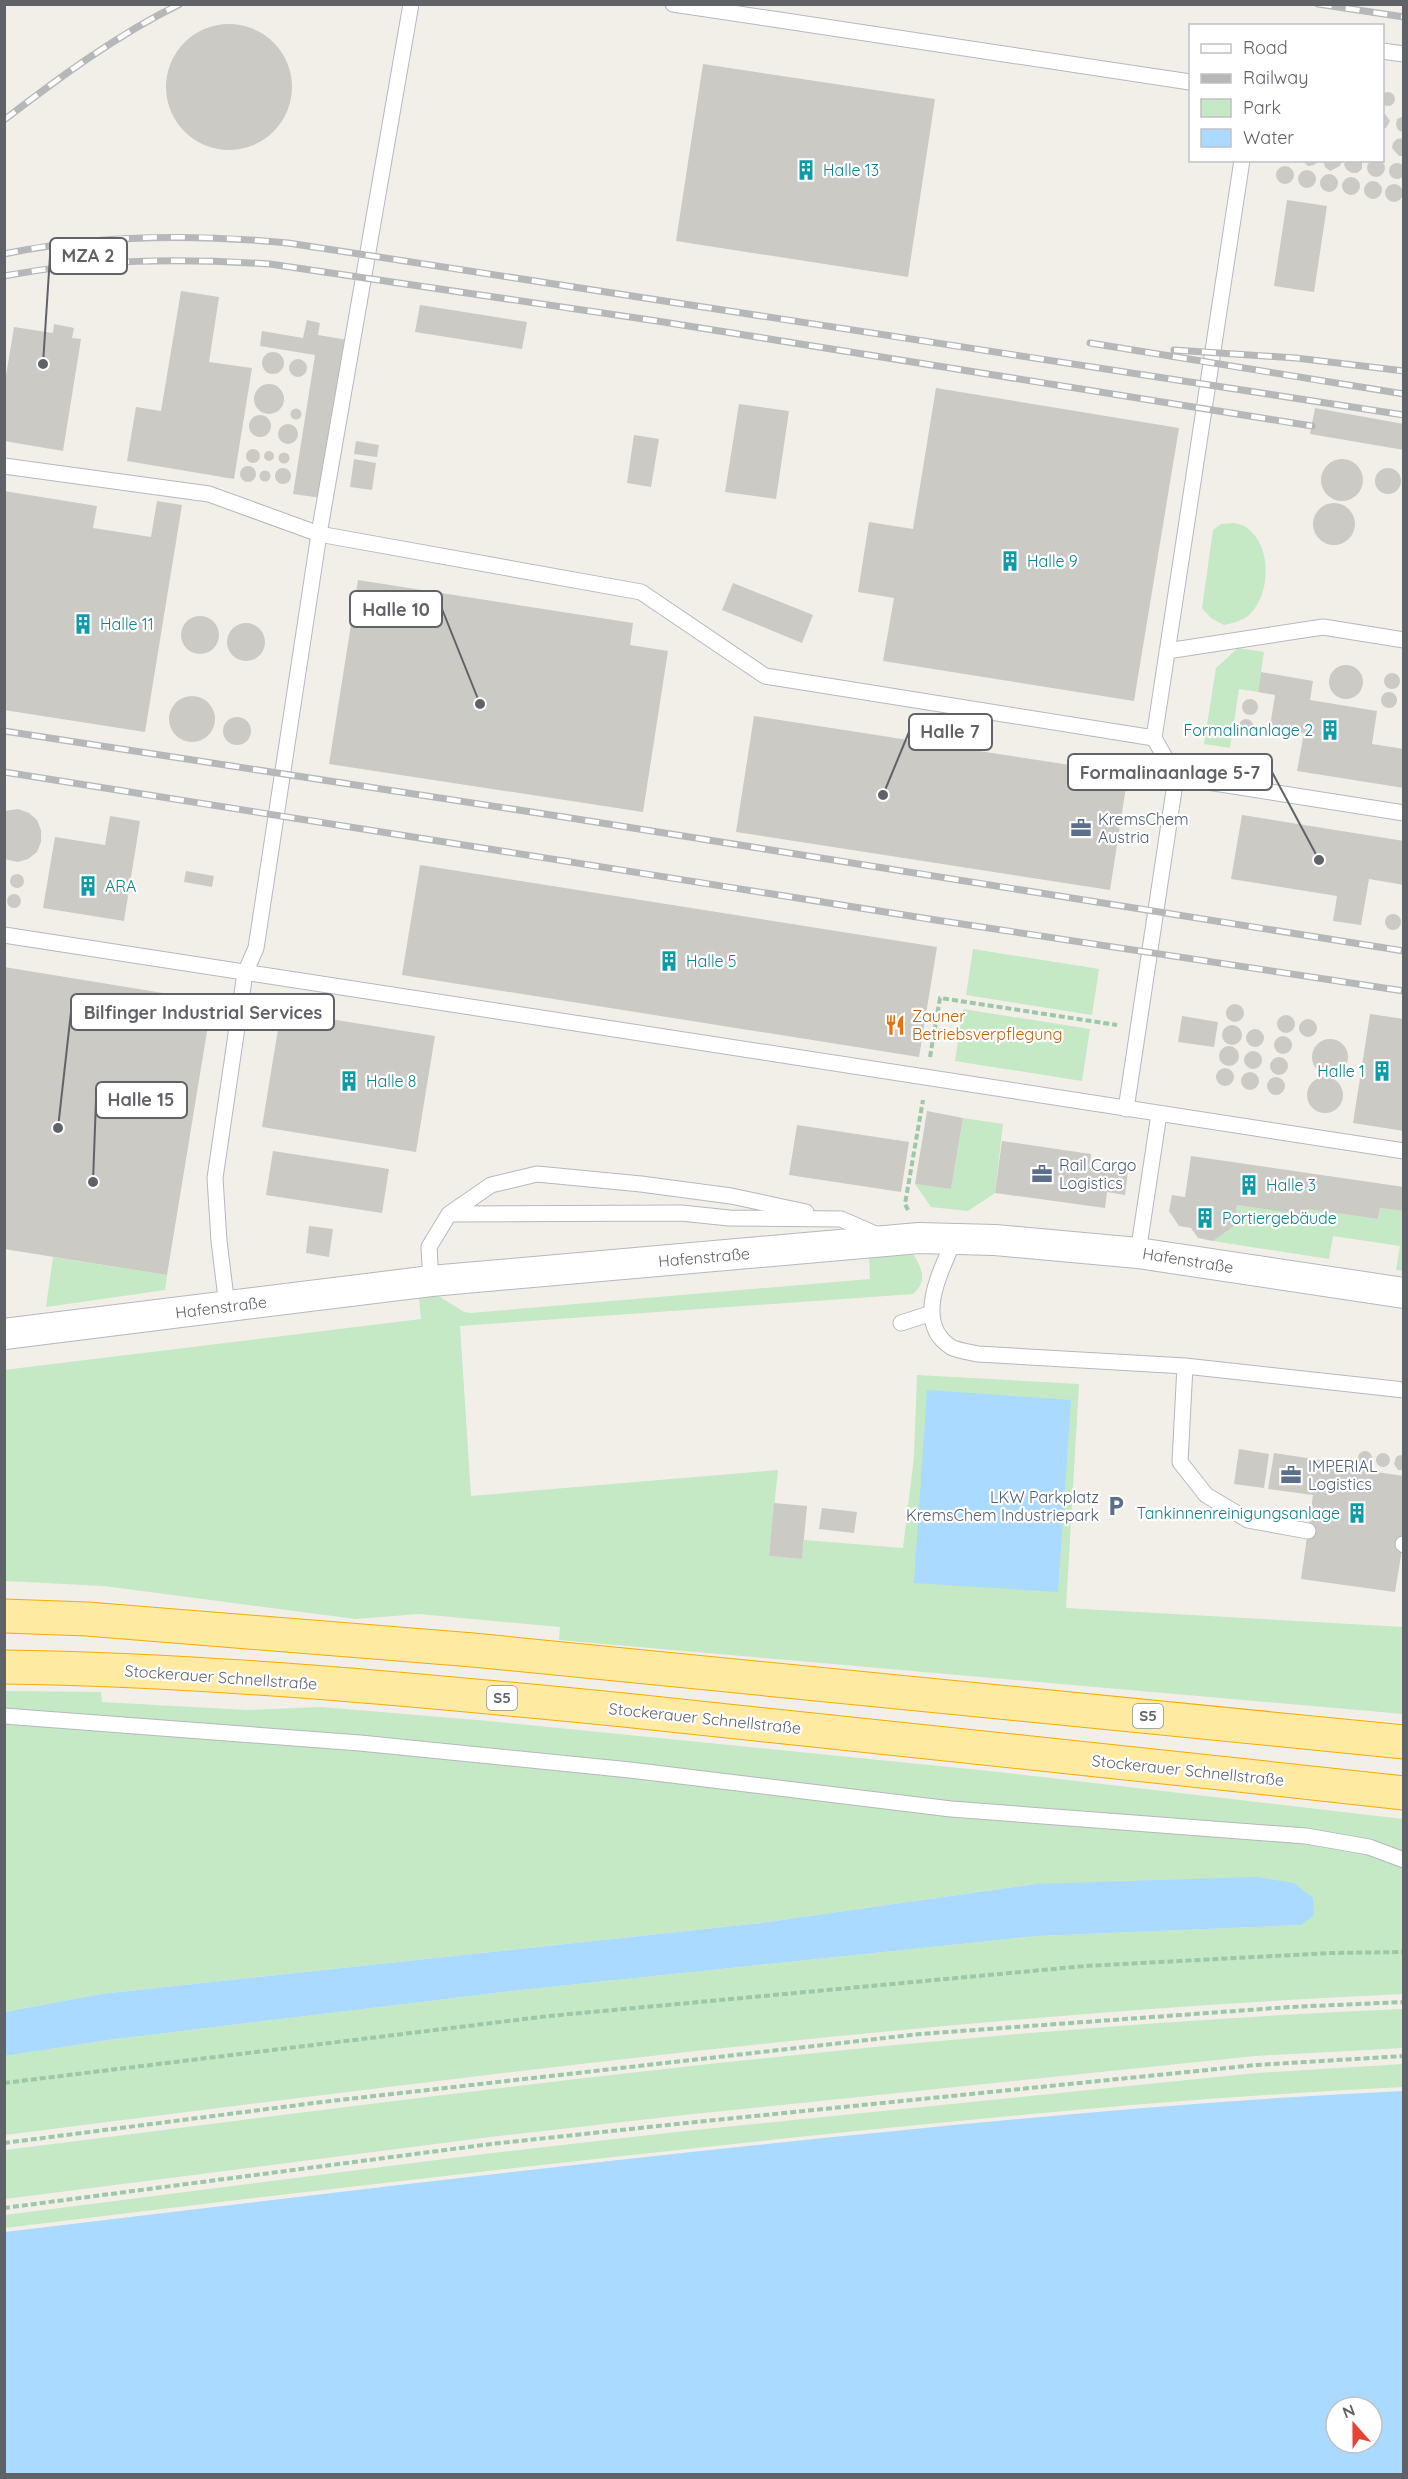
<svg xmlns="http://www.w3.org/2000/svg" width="1408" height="2479" font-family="Quicksand,sans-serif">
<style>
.green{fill:#c5e8c5}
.water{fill:#aadaff;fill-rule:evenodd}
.building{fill:#cccac5}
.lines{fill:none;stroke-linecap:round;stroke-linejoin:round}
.service-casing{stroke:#b5b8bc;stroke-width:17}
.minor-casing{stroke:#b5b8bc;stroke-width:32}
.trunk-casing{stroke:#f9ab00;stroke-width:35}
.path{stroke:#9cc7a9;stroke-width:4;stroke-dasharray:6 3;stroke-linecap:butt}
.service{stroke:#fff;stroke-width:15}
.minor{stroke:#fff;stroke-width:30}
.trunk{stroke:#feeaa1;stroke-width:33}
.rail-casing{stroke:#b6b7b8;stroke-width:7}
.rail{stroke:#fff;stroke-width:4.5;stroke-dasharray:14;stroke-linecap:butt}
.labels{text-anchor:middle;stroke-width:4.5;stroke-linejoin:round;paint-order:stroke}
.shield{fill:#fff;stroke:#8f9295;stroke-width:1.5}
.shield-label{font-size:15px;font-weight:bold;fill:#5f6368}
.culture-label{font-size:16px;fill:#0d838f;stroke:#fff;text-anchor:start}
.service-label{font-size:16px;fill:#4e5e75;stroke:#fff;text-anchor:start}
.food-label{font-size:16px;fill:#c56008;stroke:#fff;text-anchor:start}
.street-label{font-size:16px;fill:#5f6368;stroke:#fff}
.leader{fill:none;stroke:#5f6368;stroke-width:2}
.callout-dot{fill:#5f6368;stroke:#fff;stroke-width:2}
.callout{fill:#fff;stroke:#5f6368;stroke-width:2}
.callout-label{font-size:18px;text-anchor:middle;font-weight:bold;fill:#5f6368}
</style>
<rect width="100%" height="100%" fill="#f1efe8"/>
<path class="green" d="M 1234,523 C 1238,524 1244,525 1247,528 C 1272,546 1271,593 1250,614 C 1243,621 1233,623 1224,625 L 1211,618 L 1202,608 L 1213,530 L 1221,524 Z
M 1238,648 L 1264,652 L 1258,692 L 1239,689 L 1230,748 L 1204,744 L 1216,668 Z
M 973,949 L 1099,969 L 1092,1015 L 966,995 Z
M 963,1009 L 1090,1029 L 1082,1081 L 955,1061 Z
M 963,1118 L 1003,1124 L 995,1193 L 968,1211 L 931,1207 L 915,1184 L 951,1189 Z
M 1237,1205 L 1306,1214 L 1307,1209 L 1378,1219 L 1380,1208 L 1403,1211 L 1403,1271 L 1396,1270 L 1400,1246 L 1333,1236 L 1329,1259 L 1213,1241 L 1234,1226 Z
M 913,1254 C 922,1268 928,1281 913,1294 L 460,1326 L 471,1496 L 778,1470 L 769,1556 L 802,1559 L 804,1540 L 903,1548 L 914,1457 L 917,1375 L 1079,1384 L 1066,1608 L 1403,1627 L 1403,1714 L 559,1640 L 560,1627 L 419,1614 L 356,1619 L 104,1586 L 5,1581 L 4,1370 L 421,1319 L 419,1299 L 437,1295 L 464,1312 L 471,1313 L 870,1279 L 869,1256 Z
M 53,1257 L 167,1275 L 165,1290 L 46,1307 Z
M 5,1691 L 101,1692 L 102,1702 L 247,1710 L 321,1707 L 488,1721 L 999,1772 L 1403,1819 L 1403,1994 C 935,2015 470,2076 5,2135 L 5,2056 L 108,2040 L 521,1990 L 1038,1936 L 1301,1925 L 1036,1884 L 761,1923 L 101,1994 L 5,2012 Z
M 1403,2009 L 1403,2048 L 1255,2056 L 684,2115 L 490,2137 L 5,2199 L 5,2150 C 470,2091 935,2029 1403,2009 Z
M 1403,2064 L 1403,2087 C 1192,2097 981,2118 770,2140 C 514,2167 259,2197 5,2228 L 5,2215 L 492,2153 L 685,2131 L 1256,2073 Z"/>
<path class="water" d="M 927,1390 L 1071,1400 L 1058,1592 L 914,1583 Z
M 1256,1877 L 1294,1883 L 1313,1898 L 1314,1915 L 1301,1925 L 1038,1936 L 521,1990 L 108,2040 L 5,2056 L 5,2012 L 101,1994 L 761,1923 L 1036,1884 Z
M 1403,2091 L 1403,2474 L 5,2474 L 5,2232 C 255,2202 505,2172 756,2145 C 971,2123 1187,2101 1403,2091 ZM 1336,2407 L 1372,2407 L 1372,2443 L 1336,2443 Z"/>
<path class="building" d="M166 87a63 63 0 1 1 126 0a63 63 0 1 1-126 0Z
M 703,64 L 935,99 L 908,277 L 676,241 Z
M1381 99a7 7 0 1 1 14 0a7 7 0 1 1-14 0Z
M 1385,114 L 1390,121 L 1386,128 L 1382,128 L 1382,115 Z
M 1404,116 L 1404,133 L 1398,130 L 1396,125 L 1397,119 Z
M 1404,138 L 1404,156 L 1399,156 L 1392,148 L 1393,143 L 1397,139 Z
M1367 168a9 9 0 1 1 18 0a9 9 0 1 1-18 0Z
M 1302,160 L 1320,160 L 1314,165 L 1308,166 Z
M 1323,160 L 1342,160 L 1340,166 L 1330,171 L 1325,167 Z
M 1346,160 L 1362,160 L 1362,169 L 1357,173 L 1352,173 L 1347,170 L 1344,165 Z
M1389 171a8 8 0 1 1 16 0a8 8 0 1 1-16 0Z
M1276 175a9 9 0 1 1 18 0a9 9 0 1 1-18 0Z
M1298 179a9 9 0 1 1 18 0a9 9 0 1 1-18 0Z
M1320 183a9 9 0 1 1 18 0a9 9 0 1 1-18 0Z
M1342 186a9 9 0 1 1 18 0a9 9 0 1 1-18 0Z
M1364 190a9 9 0 1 1 18 0a9 9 0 1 1-18 0Z
M1385 193a9 9 0 1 1 18 0a9 9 0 1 1-18 0Z
M 1287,200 L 1327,206 L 1314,292 L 1274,286 Z
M 181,291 L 219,297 L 209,362 L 252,368 L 234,479 L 127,461 L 136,407 L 161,411 Z
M 420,305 L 527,322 L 522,349 L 415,332 Z
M 307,320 L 320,323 L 318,335 L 348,340 L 322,498 L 293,494 L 315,355 L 260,346 L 262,331 L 303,338 Z
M 54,324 L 74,328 L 72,338 L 81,339 L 63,451 L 4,441 L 4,388 L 14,327 L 53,333 Z
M262 363a11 11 0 1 1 22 0a11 11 0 1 1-22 0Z
M289 368a9 9 0 1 1 18 0a9 9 0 1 1-18 0Z
M254 399a15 15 0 1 1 30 0a15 15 0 1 1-30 0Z
M 936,388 L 1179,428 L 1134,701 L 883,661 L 894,598 L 858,592 L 869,522 L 913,529 Z
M 739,404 L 789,411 L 776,499 L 725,492 Z
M 1315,408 L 1404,424 L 1404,450 L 1310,434 Z
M290.5 414a5.5 5.5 0 1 1 11 0a5.5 5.5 0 1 1-11 0Z
M249 426a11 11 0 1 1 22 0a11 11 0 1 1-22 0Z
M278 434a10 10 0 1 1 20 0a10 10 0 1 1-20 0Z
M 634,435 L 659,439 L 651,487 L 627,483 Z
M 356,441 L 379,445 L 377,457 L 354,454 Z
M246 456a7 7 0 1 1 14 0a7 7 0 1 1-14 0Z
M264 456a5 5 0 1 1 10 0a5 5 0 1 1-10 0Z
M278.5 458a5.5 5.5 0 1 1 11 0a5.5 5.5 0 1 1-11 0Z
M 354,459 L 376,463 L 372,490 L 350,487 Z
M1321 480a21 21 0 1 1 42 0a21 21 0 1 1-42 0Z
M240 474a8 8 0 1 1 16 0a8 8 0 1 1-16 0Z
M275 476a8 8 0 1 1 16 0a8 8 0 1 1-16 0Z
M1375 481a13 13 0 1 1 26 0a13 13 0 1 1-26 0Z
M259.5 476a5.5 5.5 0 1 1 11 0a5.5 5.5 0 1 1-11 0Z
M 4,491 L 97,506 L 93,528 L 151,537 L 157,501 L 182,505 L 145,732 L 4,710 Z
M1313 524a21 21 0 1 1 42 0a21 21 0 1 1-42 0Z
M 358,580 L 633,623 L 630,645 L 668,651 L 643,812 L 329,764 Z
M 733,583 L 813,615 L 802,643 L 722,610 Z
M181 635a19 19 0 1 1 38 0a19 19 0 1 1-38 0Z
M227 642a19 19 0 1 1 38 0a19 19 0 1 1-38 0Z
M1329 682a17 17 0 1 1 34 0a17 17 0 1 1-34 0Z
M 1261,672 L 1313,681 L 1310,700 L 1377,711 L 1372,744 L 1404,749 L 1404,788 L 1297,771 L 1304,733 L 1270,727 L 1275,695 L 1258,692 Z
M1384 681a8 8 0 1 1 16 0a8 8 0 1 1-16 0Z
M1381 700a8 8 0 1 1 16 0a8 8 0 1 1-16 0Z
M169 719a23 23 0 1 1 46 0a23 23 0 1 1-46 0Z
M1242 707a8 8 0 1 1 16 0a8 8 0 1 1-16 0Z
M 754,716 L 1128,774 L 1110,890 L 736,832 Z
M223 731a14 14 0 1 1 28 0a14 14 0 1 1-28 0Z
M1239 726a7 7 0 1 1 14 0a7 7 0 1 1-14 0Z
M 18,809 L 29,813 L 37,820 L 41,830 L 41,842 L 37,852 L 28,859 L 18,862 L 4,859 L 4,811 Z
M 1242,815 L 1404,841 L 1404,885 L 1369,879 L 1361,925 L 1333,921 L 1337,896 L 1231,879 Z
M 110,816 L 140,821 L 124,921 L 43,908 L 55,837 L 105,845 Z
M 420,865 L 937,947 L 919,1057 L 402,975 Z
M 186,871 L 214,876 L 212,887 L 184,882 Z
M10 881a7 7 0 1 1 14 0a7 7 0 1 1-14 0Z
M7 901a7 7 0 1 1 14 0a7 7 0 1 1-14 0Z
M1385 922a8 8 0 1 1 16 0a8 8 0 1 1-16 0Z
M 4,967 L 212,1001 L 167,1275 L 4,1249 Z
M1226 1013a9 9 0 1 1 18 0a9 9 0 1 1-18 0Z
M 281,1011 L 435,1036 L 416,1152 L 262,1127 Z
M 1370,1014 L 1404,1019 L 1404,1131 L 1353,1123 Z
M1277 1024a9 9 0 1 1 18 0a9 9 0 1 1-18 0Z
M 1182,1016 L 1218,1022 L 1214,1047 L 1178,1042 Z
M1299 1028a9 9 0 1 1 18 0a9 9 0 1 1-18 0Z
M1222 1035a10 10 0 1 1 20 0a10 10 0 1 1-20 0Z
M1246 1038a9 9 0 1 1 18 0a9 9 0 1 1-18 0Z
M1274 1045a9 9 0 1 1 18 0a9 9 0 1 1-18 0Z
M1312 1057a18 18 0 1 1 36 0a18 18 0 1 1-36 0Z
M1219 1056a10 10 0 1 1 20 0a10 10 0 1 1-20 0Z
M1244 1060a9 9 0 1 1 18 0a9 9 0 1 1-18 0Z
M1270 1066a9 9 0 1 1 18 0a9 9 0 1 1-18 0Z
M1216 1077a9 9 0 1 1 18 0a9 9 0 1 1-18 0Z
M1241 1081a9 9 0 1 1 18 0a9 9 0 1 1-18 0Z
M1307 1095a18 18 0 1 1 36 0a18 18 0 1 1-36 0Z
M1267 1086a9 9 0 1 1 18 0a9 9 0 1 1-18 0Z
M 927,1111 L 963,1118 L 951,1189 L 915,1184 Z
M 797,1125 L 909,1142 L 901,1192 L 789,1175 Z
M 1002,1141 L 1091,1154 L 1090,1166 L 1128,1171 L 1125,1195 L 1107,1192 L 1105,1208 L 995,1193 Z
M 273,1151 L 389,1169 L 382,1213 L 266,1195 Z
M 1191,1156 L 1404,1187 L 1404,1211 L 1380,1208 L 1378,1219 L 1307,1209 L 1306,1215 L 1237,1205 L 1234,1226 L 1213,1241 L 1198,1238 L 1191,1228 L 1179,1226 L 1169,1211 L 1172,1195 L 1185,1197 Z
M 309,1226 L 333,1229 L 329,1257 L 306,1253 Z
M 1239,1449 L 1269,1454 L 1264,1488 L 1234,1484 Z
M1358 1458a7 7 0 1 1 14 0a7 7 0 1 1-14 0Z
M1376 1460a7 7 0 1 1 14 0a7 7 0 1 1-14 0Z
M 1274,1453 L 1320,1460 L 1320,1464 L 1404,1476 L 1404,1538 L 1395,1592 L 1301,1579 L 1313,1495 L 1268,1489 Z
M 1400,1455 L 1404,1456 L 1402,1470 L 1398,1470 L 1394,1464 L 1396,1457 Z
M 774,1503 L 807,1506 L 802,1559 L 769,1556 Z
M 822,1508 L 857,1512 L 854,1533 L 819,1529 Z"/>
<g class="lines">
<g class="service-casing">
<path id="service" d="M 673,4 L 1190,82
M 1382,51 L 1404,54
M 4,466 L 209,494 L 319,534 L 641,592 L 765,676 L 1154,738
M 1167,651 L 1323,627 L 1404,640
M 1176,777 L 1404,813
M 4,935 L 1404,1151
M 1126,1109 L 1176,777 L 1154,738 L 1242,160
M 449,1214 L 491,1185 L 537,1174 L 641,1184 L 731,1196 L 806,1212
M 955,1239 C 941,1269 913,1323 951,1347 C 958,1351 970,1352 978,1354 L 1185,1366 L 1404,1390
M 1138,1253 L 1159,1114
M 431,1281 L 429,1247 L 449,1214 L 681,1213 L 729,1218 L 841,1219 L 880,1236
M 227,1306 L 219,1241 L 215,1178 L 245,973 L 256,948 L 319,534 L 411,4
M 901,1323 L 932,1313
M 1185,1366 L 1180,1462 L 1206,1495 L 1248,1520 L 1308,1531
M 1403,1544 L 1404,1545
M 4,1716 L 360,1743 L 630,1770 L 951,1809 L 1306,1836 L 1369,1847 L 1404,1860"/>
</g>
<g class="minor-casing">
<path id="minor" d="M 4,1334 L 431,1281 L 919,1238 L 995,1240 L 1138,1253 L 1404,1293"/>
</g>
<g class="trunk-casing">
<path id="trunk" d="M 4,1616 L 87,1619 L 473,1650 L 1404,1742
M 4,1667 C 212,1670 418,1690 624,1710 C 884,1736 1144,1765 1404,1793"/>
</g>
<path class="path" d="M 930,1057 L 940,998 L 1117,1025
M 908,1210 L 905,1204 L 923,1100
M 4,2083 L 549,2016 L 1085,1966 L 1331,1953 L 1404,1952
M 4,2143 L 322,2102 L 920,2034 L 1290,2007 L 1404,2002
M 4,2208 L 491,2144 L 686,2123 L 1256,2065 L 1404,2056"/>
<use href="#service" class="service"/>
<use href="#minor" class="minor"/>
<use href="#trunk" class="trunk"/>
<g class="rail-casing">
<path id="rail" d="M 1318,4 L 1404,17
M 4,120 C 60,77 117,35 180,4
M 4,254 C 98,234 193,234 288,243 L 1404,415
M 4,276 C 96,259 177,258 270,264 L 657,321 L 1312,426
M 1090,343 L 1404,394
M 1174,350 L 1296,358 L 1404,371
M 4,731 L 564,817 L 1404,951
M 4,772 L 942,921 L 1404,991"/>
</g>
<use href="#rail" class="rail"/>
</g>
<defs>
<g id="building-bare" transform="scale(1.62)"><path d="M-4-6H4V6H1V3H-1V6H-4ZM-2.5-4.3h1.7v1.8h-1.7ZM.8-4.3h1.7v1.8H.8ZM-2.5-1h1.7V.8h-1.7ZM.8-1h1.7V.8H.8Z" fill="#0f9aa8" stroke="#fff" stroke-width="2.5" paint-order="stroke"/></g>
<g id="office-bare" transform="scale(1.62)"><path d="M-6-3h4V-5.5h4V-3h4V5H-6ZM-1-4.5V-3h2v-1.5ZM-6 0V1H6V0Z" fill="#5c6f8a" stroke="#fff" stroke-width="2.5" paint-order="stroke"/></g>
<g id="restaurant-bare" transform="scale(1.62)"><path d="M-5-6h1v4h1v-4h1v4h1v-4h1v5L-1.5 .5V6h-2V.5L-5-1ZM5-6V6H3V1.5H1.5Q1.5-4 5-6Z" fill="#e8710a" stroke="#fff" stroke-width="2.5" paint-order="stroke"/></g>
<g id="parking-bare" transform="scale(1.62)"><path d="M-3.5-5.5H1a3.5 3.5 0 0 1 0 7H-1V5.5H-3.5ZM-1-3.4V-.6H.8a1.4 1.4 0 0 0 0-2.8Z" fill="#5c6f8a" stroke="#fff" stroke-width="2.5" paint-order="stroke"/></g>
</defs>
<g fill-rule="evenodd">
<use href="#building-bare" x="806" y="170"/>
<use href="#building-bare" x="1010" y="561"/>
<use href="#building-bare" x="83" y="624"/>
<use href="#building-bare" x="1330" y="730"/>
<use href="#office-bare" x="1081" y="828"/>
<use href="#building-bare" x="88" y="886"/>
<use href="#building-bare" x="669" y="961"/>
<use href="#restaurant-bare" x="895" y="1025"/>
<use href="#building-bare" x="1382" y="1071"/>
<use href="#building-bare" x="349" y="1081"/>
<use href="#office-bare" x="1042" y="1174"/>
<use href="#building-bare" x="1249" y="1185"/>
<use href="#building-bare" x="1205" y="1218"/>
<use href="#office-bare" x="1291" y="1475"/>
<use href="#parking-bare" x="1116" y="1506"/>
<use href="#building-bare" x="1357" y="1513"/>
</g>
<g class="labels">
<g class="shield">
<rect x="487" y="1686" width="30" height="24" rx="4.5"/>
<rect x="1133" y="1704" width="30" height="24" rx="4.5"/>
</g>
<g class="shield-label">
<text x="502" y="1703">S5</text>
<text x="1148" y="1721">S5</text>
</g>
<g class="culture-label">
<text x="823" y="176">Halle 13</text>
<text x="1027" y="567">Halle 9</text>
<text x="100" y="630">Halle 11</text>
<text x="1313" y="736" text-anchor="end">Formalinanlage 2</text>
<text x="105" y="892">ARA</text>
<text x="686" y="967">Halle 5</text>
<text x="1365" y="1077" text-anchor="end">Halle 1</text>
<text x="366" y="1087">Halle 8</text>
<text x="1266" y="1191">Halle 3</text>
<text x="1222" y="1224">Portiergebäude</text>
<text x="1340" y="1519" text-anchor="end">Tankinnenreinigungsanlage</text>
</g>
<g class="service-label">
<text x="1098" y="825">KremsChem<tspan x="1098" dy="18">Austria</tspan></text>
<text x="1059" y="1171">Rail Cargo<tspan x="1059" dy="18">Logistics</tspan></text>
<text x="1308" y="1472">IMPERIAL<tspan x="1308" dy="18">Logistics</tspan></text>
<text x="1099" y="1503" text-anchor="end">LKW Parkplatz<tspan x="1099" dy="18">KremsChem Industriepark</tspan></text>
</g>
<g class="food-label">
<text x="912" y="1022">Zauner<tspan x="912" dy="18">Betriebsverpflegung</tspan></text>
</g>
<g class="street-label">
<text transform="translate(704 1257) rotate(-5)" y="6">Hafenstraße</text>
<text transform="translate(1188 1260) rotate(9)" y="6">Hafenstraße</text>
<text transform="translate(221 1307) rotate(-7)" y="6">Hafenstraße</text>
<text transform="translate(221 1677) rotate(4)" y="6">Stockerauer Schnellstraße</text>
<text transform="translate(705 1718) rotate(6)" y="6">Stockerauer Schnellstraße</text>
<text transform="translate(1188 1770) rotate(6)" y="6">Stockerauer Schnellstraße</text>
</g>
</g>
<path class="leader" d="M43 364L50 256M480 704L442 609M883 795L909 732M1319 860L1272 772M58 1128L71 1012M93 1182L96 1100"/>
<g class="callout-dot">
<circle cx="43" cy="364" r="6"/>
<circle cx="480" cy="704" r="6"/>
<circle cx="883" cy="795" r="6"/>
<circle cx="1319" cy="860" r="6"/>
<circle cx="58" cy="1128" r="6"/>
<circle cx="93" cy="1182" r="6"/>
</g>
<g class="callout">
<rect x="50" y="238" width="77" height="36" rx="6"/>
<rect x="350" y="591" width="92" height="36" rx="6"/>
<rect x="909" y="714" width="83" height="36" rx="6"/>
<rect x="1068" y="754" width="204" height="36" rx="6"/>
<rect x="71" y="994" width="263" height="36" rx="6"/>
<rect x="96" y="1082" width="91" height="36" rx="6"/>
</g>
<g class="callout-label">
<text x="88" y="262">MZA 2</text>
<text x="396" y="616">Halle 10</text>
<text x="950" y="738">Halle 7</text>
<text x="1170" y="779">Formalinaanlage 5-7</text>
<text x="203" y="1019">Bilfinger Industrial Services</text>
<text x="141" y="1106">Halle 15</text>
</g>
<rect width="1408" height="2479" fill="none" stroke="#5f6368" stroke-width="12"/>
<rect x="1189" y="24" width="195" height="138" fill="#ffffff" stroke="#bfc1c3" stroke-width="1.5"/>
<rect x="1201" y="44" width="30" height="9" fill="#ffffff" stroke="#bfc1c3" stroke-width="1.5"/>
<text x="1243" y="54" font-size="18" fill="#5f6368">Road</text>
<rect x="1201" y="74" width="30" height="9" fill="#b6b7b8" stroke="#bfc1c3" stroke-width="1.5"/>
<text x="1243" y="84" font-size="18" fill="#5f6368">Railway</text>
<rect x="1201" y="99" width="30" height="18" fill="#c5e8c5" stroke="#bfc1c3" stroke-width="1.5"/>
<text x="1243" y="114" font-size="18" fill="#5f6368">Park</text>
<rect x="1201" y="129" width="30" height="18" fill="#aadaff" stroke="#bfc1c3" stroke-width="1.5"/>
<text x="1243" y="144" font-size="18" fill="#5f6368">Water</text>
<g transform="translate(1354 2425) rotate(339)"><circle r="28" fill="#ffffff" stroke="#bfc1c3" stroke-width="1.5"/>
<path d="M0-4.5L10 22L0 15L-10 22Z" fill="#ea4335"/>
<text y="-9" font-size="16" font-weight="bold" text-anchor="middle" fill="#5f6368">N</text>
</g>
</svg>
